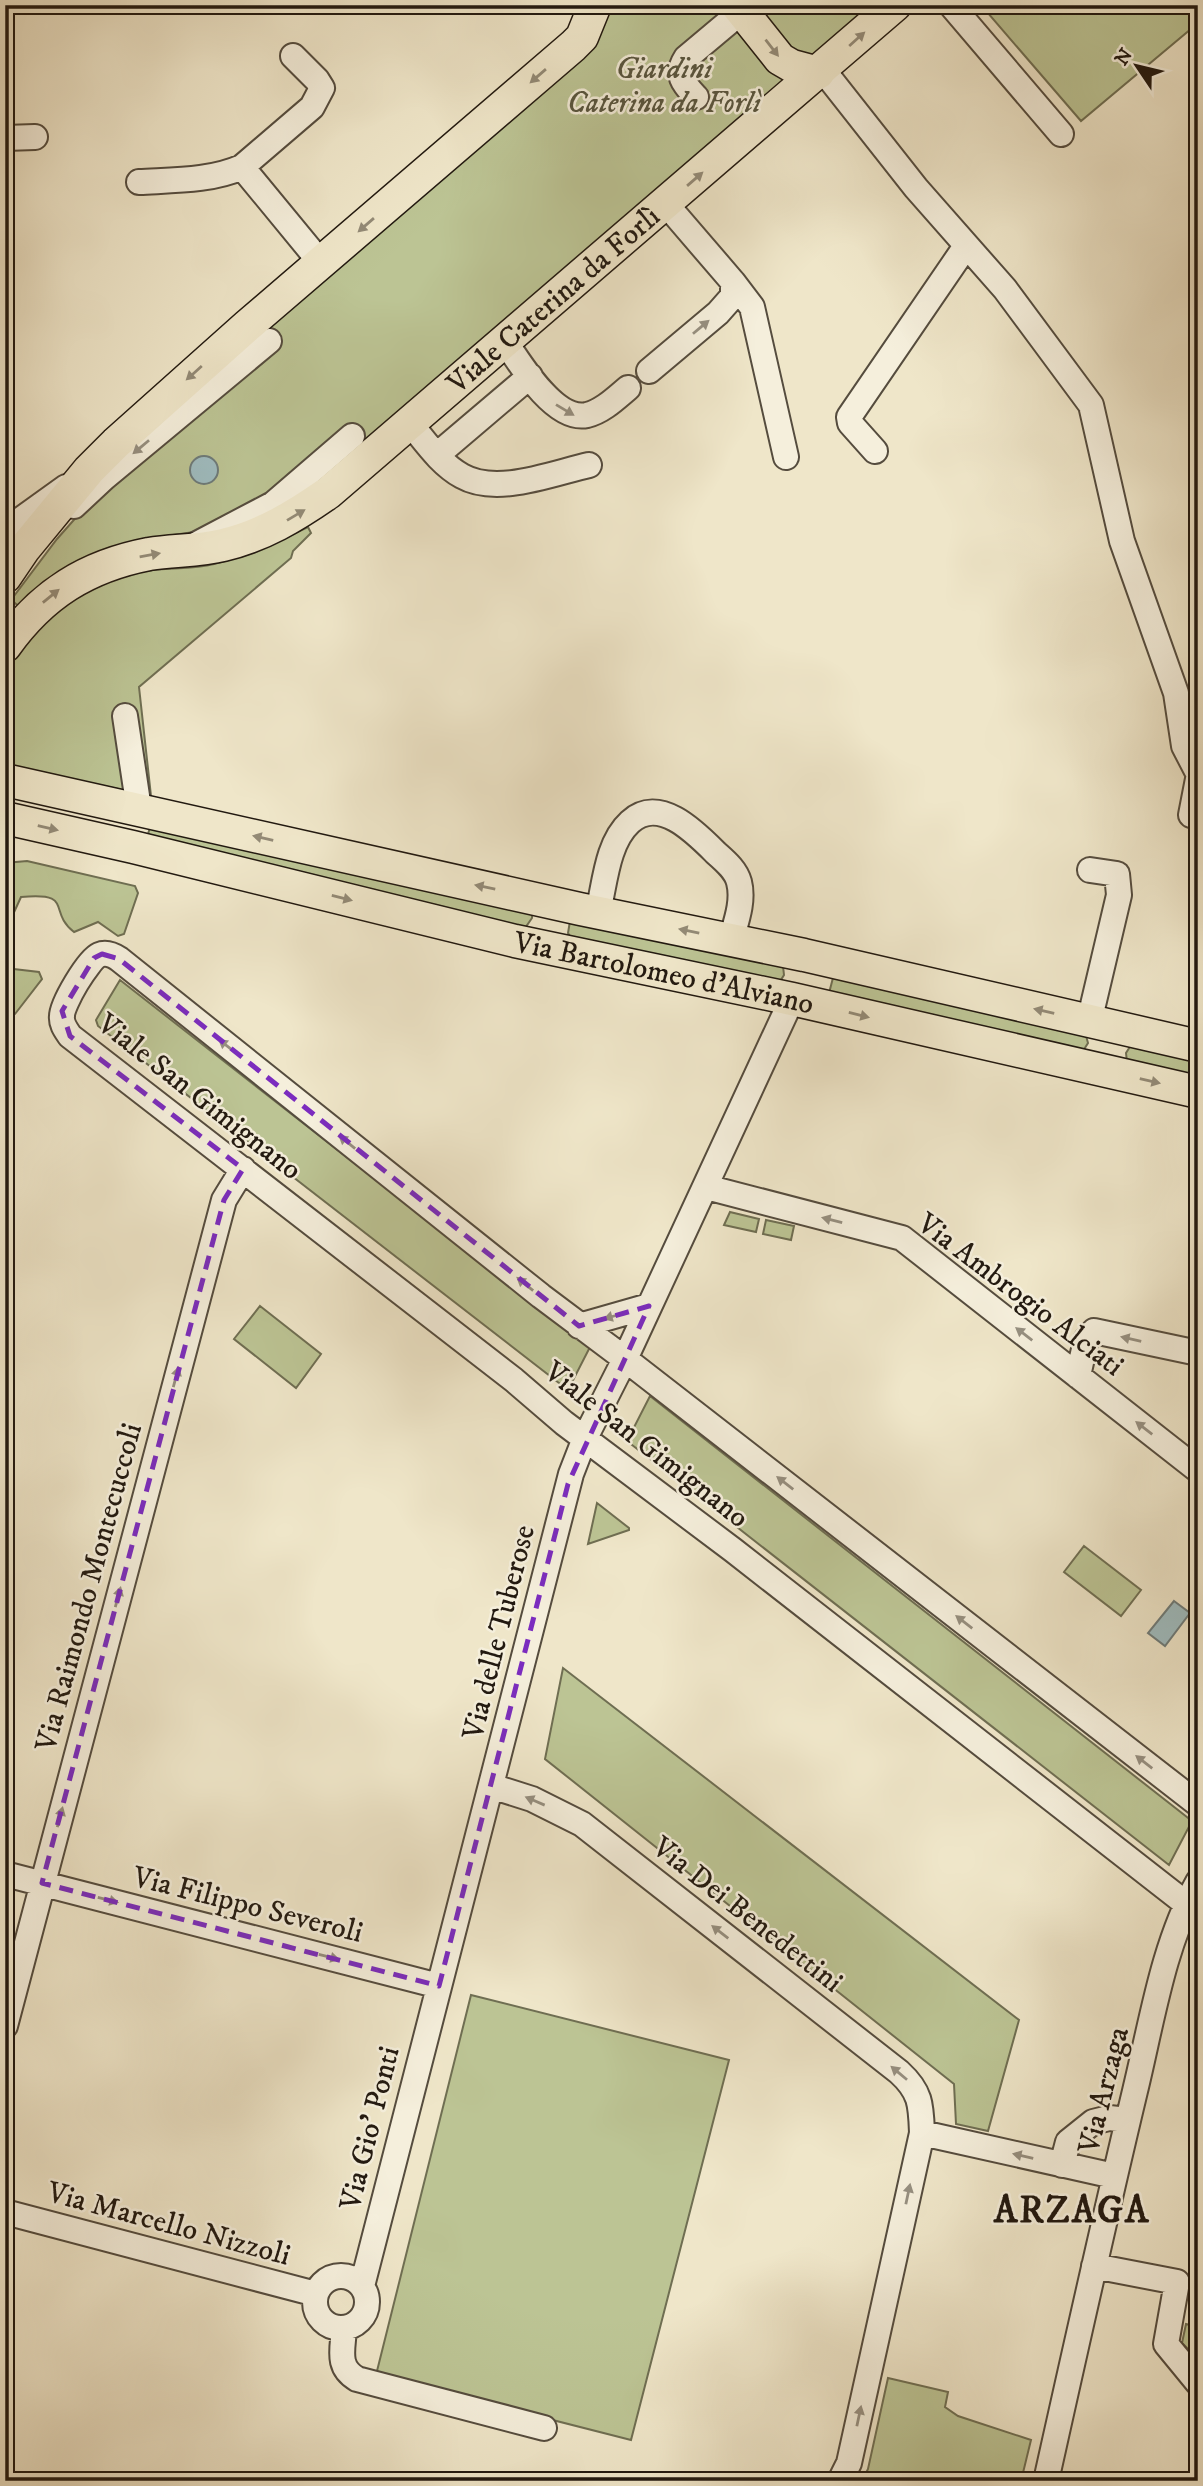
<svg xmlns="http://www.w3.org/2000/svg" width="1203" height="2486" font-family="'IM FELL DW Pica',serif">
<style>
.green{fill:#bcc494;stroke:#6f6e52;stroke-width:2}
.water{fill:#9fbdc1;stroke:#6d7b7a;stroke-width:2}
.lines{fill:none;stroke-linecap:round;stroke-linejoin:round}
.minor-casing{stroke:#554c3e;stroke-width:28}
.major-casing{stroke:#221910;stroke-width:35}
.minor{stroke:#f5efdc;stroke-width:24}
.major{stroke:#efe6c9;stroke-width:32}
.oneway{fill:#938a76}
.oneway2{fill:#968f80}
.marked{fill:none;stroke:#7b2cbf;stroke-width:5;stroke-dasharray:14 9;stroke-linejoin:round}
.labels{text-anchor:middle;stroke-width:5;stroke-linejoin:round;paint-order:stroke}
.park-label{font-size:30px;font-style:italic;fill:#58553e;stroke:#f5efdc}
.street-label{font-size:30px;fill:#221910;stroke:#f5efdc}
.district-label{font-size:37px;font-weight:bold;letter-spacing:2px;fill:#221910;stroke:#f5efdc}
</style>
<rect width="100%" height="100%" fill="#efe6c9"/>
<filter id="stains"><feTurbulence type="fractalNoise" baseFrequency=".00286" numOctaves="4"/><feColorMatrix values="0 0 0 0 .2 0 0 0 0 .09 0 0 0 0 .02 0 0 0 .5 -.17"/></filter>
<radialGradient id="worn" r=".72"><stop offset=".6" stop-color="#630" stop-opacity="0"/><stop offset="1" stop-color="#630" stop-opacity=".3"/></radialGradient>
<path class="green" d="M 610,5 L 730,5 L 787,83 L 366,447 L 349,428 L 256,507 L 208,530 L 138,540 L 104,550 L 20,607 L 11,600 L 57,539 L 88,504 L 263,328 Z
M 749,5 L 881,5 L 820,58 L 799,59 Z
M 981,5 L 1198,5 L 1198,23 L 1081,121 Z
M 308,527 L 311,533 L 293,551 L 291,558 L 139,687 L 151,796 L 19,768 L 5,761 C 5,743 2,683 6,670 C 26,621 95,580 145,571 C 167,567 192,570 214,564 C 247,556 277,542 308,527 Z
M 151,824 L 532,912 L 532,918 L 525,928 L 146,841 Z
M 27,861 L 135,886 L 138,893 L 124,934 L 118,936 L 98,922 L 74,932 C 47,911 75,892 21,897 L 5,932 L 5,863 Z
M 570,921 L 783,966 L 784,975 L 779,983 L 571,938 L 568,933 Z
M 5,968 L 39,972 L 42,979 L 15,1014 L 9,1016 L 5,1013 Z
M 834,974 L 1085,1032 L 1088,1043 L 1083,1051 L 828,997 Z
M 120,980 L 590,1347 L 568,1390 L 98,1026 L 96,1020 Z
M 1131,1045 L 1198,1056 L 1198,1082 L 1127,1062 L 1126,1053 Z
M 730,1212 L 759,1219 L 756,1232 L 724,1225 Z
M 766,1220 L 794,1226 L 791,1240 L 763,1234 Z
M 260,1306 L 321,1354 L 296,1388 L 234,1339 Z
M 650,1396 L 1192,1821 L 1169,1865 L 627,1441 Z
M 597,1503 L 629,1528 L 629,1530 L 588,1544 Z
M 1084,1546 L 1141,1590 L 1121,1616 L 1064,1572 Z
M 563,1668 L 1019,2020 L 988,2131 L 956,2124 L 954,2084 L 545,1759 Z
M 471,1995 L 729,2060 L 631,2440 L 376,2375 Z
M 1186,2324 L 1198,2327 L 1198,2359 L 1182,2343 Z
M 888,2378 L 948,2392 L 945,2407 L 958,2416 L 1031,2440 L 1021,2481 L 862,2481 L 868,2469 Z"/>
<path class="water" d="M190 470a14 14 0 1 1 28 0a14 14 0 1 1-28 0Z
M 1174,1601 L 1190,1613 L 1165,1646 L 1148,1633 Z"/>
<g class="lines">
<g class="minor-casing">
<path id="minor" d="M 951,5 L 1061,134
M 823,70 L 916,188 L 1005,289 L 1091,405 L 1122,541 L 1176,693 L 1184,746 L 1198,773
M 696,97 C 684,84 675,75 686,58 L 742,11
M 5,138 L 35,137
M 242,167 L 312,107 L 322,88 L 317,80 L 293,56
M 139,182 C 173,180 211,181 242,167 L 321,263
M 733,282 L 752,307 L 786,457
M 505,341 C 520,364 555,422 587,415 C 603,411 616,398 628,388
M 649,371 L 718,313 L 733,296 L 733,282 L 666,204
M 409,422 C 425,441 440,464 462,476 C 497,496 553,473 589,465
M 875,451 L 850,423 L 849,417 L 966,246
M 437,455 L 530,376
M 74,506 L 104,478 L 269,341
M 5,527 L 16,523 L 66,487
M 195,545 L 273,504 L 352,436
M 125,716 L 139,809
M 1198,779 L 1191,815 L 1198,817
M 598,912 C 605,883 607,843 630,822 C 659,795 695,832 716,853 C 725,861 736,870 739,882 C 744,901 736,922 731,940
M 1089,1022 L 1119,895 L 1117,874 L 1090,870
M 706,1187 L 902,1238 L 1198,1470
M 579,1326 L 649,1306
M 1078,1376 L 1086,1340 L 1094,1331 L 1198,1353
M 491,1786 L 532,1799 L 582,1824 L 899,2072 C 921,2092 921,2105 922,2133 L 849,2463 L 840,2481
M 1198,1804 L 625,1359 L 541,1296 L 119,959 C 113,955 106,952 99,955 C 88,960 62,1004 62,1016 C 61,1024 66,1030 70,1036 L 514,1380 L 564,1423 L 733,1550 L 1198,1913
M 5,1874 L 439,1986
M 5,2026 L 224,1200 L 243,1169
M 922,2133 L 1114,2176
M 1062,2165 L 1068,2142 L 1093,2122 L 1109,2118 L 1128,2120
M 5,2212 L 316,2294
M 1094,2266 L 1177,2282 L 1166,2344 L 1198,2383
M315 2302a26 26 0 1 1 52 0a26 26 0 1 1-52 0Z
M 362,2286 L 571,1474 L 585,1438 L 625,1359 L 792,999
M 344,2328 C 343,2349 336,2367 357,2379 L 544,2428
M 1046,2481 C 1075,2351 1104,2220 1135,2091 C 1152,2021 1163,1945 1198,1882"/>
</g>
<g class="major-casing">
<g id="major">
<path d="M 737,5 L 780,59 L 792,66 L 818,73"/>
<path d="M 5,577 L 24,549 L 89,470 L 116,443 L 247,326 L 573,46 L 582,37 L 595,5"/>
<path id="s1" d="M 5,646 C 42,594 87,566 149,554 C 174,550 199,551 223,545 C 262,536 295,516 328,493 L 895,5"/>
<path d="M 5,780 L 580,909 L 804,955 L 1198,1046"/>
<path id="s2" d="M 5,818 L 133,847 L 515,941 L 792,999 L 1198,1092"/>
</g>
</g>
<use href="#minor" class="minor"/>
<use href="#major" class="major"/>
</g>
<defs><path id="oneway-solid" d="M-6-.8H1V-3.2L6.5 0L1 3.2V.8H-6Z" transform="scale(1.75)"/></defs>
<g class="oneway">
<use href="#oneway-solid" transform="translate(857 39) rotate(-42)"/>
<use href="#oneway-solid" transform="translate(772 48) rotate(52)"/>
<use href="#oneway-solid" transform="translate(538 76) rotate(139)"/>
<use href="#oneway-solid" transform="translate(695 179) rotate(-41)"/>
<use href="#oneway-solid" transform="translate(366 225) rotate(139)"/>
<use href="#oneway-solid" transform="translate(194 373) rotate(138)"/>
<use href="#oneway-solid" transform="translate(296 515) rotate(-31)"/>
<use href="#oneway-solid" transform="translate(150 555) rotate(-10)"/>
<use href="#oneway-solid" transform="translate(51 596) rotate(-39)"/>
<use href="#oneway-solid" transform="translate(48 828) rotate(13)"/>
<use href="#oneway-solid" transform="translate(263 838) rotate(-167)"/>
<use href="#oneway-solid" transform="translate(485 887) rotate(-168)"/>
<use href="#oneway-solid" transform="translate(342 898) rotate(14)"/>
<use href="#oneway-solid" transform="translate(689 931) rotate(-168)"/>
<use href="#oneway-solid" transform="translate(1044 1011) rotate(-167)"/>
<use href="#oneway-solid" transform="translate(859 1015) rotate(14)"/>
<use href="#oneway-solid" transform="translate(1150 1081) rotate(13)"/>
</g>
<g class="oneway2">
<use href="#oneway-solid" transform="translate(701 327) rotate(-40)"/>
<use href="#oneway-solid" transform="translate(565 410) rotate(31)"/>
<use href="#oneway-solid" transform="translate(141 447) rotate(140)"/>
<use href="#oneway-solid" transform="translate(227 1046) rotate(-142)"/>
<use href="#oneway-solid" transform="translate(347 1142) rotate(-141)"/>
<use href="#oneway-solid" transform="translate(832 1220) rotate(-166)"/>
<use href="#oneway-solid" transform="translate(525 1284) rotate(-141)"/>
<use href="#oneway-solid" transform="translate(614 1316) rotate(164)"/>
<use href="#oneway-solid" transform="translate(1024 1334) rotate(-142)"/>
<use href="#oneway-solid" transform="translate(1131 1339) rotate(-167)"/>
<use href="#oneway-solid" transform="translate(176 1377) rotate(-75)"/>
<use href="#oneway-solid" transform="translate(1144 1428) rotate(-142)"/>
<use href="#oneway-solid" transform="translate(785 1483) rotate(-142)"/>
<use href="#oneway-solid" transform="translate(118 1597) rotate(-75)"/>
<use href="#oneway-solid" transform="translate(964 1622) rotate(-142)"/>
<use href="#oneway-solid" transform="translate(1144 1762) rotate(-142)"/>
<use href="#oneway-solid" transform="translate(535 1801) rotate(-157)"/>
<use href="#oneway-solid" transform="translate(60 1817) rotate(-75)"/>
<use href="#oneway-solid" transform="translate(108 1900) rotate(14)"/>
<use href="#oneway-solid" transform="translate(720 1932) rotate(-142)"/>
<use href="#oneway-solid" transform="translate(329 1957) rotate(14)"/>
<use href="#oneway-solid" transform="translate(899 2073) rotate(-140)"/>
<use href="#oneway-solid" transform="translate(1023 2156) rotate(-167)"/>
<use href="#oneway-solid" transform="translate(908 2194) rotate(-78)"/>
<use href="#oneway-solid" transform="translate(859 2416) rotate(-78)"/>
</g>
<path class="marked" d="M 102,954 L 119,959 L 579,1326 L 649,1306 L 568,1484 L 439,1986 L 42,1883 L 224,1200 L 243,1169 L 70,1036 L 62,1011 L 94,958 Z"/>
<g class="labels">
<g class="park-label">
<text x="664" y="78">Giardini<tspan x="664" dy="34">Caterina da Forlì</tspan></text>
</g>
<g class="street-label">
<text dy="10" stroke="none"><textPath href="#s1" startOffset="665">Viale Caterina da Forlì</textPath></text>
<text dy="10" stroke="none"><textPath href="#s2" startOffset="677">Via Bartolomeo d'Alviano</textPath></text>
<text transform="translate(200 1096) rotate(38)" y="10">Viale San Gimignano</text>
<text transform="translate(1021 1294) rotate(37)" y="10">Via Ambrogio Alciati</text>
<text transform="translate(647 1444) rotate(38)" y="10">Viale San Gimignano</text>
<text transform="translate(88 1587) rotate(-75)" y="10">Via Raimondo Montecuccoli</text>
<text transform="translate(498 1632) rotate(-76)" y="10">Via delle Tuberose</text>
<text transform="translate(248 1904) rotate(14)" y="10">Via Filippo Severoli</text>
<text transform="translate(748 1914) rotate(38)" y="10">Via Dei Benedettini</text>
<text transform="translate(1103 2090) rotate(-76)" y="10">Via Arzaga</text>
<text transform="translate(369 2128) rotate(-76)" y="10">Via Gio' Ponti</text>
<text transform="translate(169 2223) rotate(15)" y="10">Via Marcello Nizzoli</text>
</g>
<g class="district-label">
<text x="1072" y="2222">ARZAGA</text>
</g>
</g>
<rect width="1203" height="2486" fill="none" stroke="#efe6c9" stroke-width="28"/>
<rect x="7" y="7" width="1189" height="2472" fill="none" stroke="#221910" stroke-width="3.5"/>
<rect x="14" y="14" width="1175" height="2458" fill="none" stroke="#221910" stroke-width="2"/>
<g transform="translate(1137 66) rotate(305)" stroke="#f5efdc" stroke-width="5" paint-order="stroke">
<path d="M0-5L12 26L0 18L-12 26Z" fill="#221910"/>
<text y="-10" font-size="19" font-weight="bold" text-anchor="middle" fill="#221910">N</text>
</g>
<rect width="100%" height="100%" filter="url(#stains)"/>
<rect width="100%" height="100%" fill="url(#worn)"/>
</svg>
